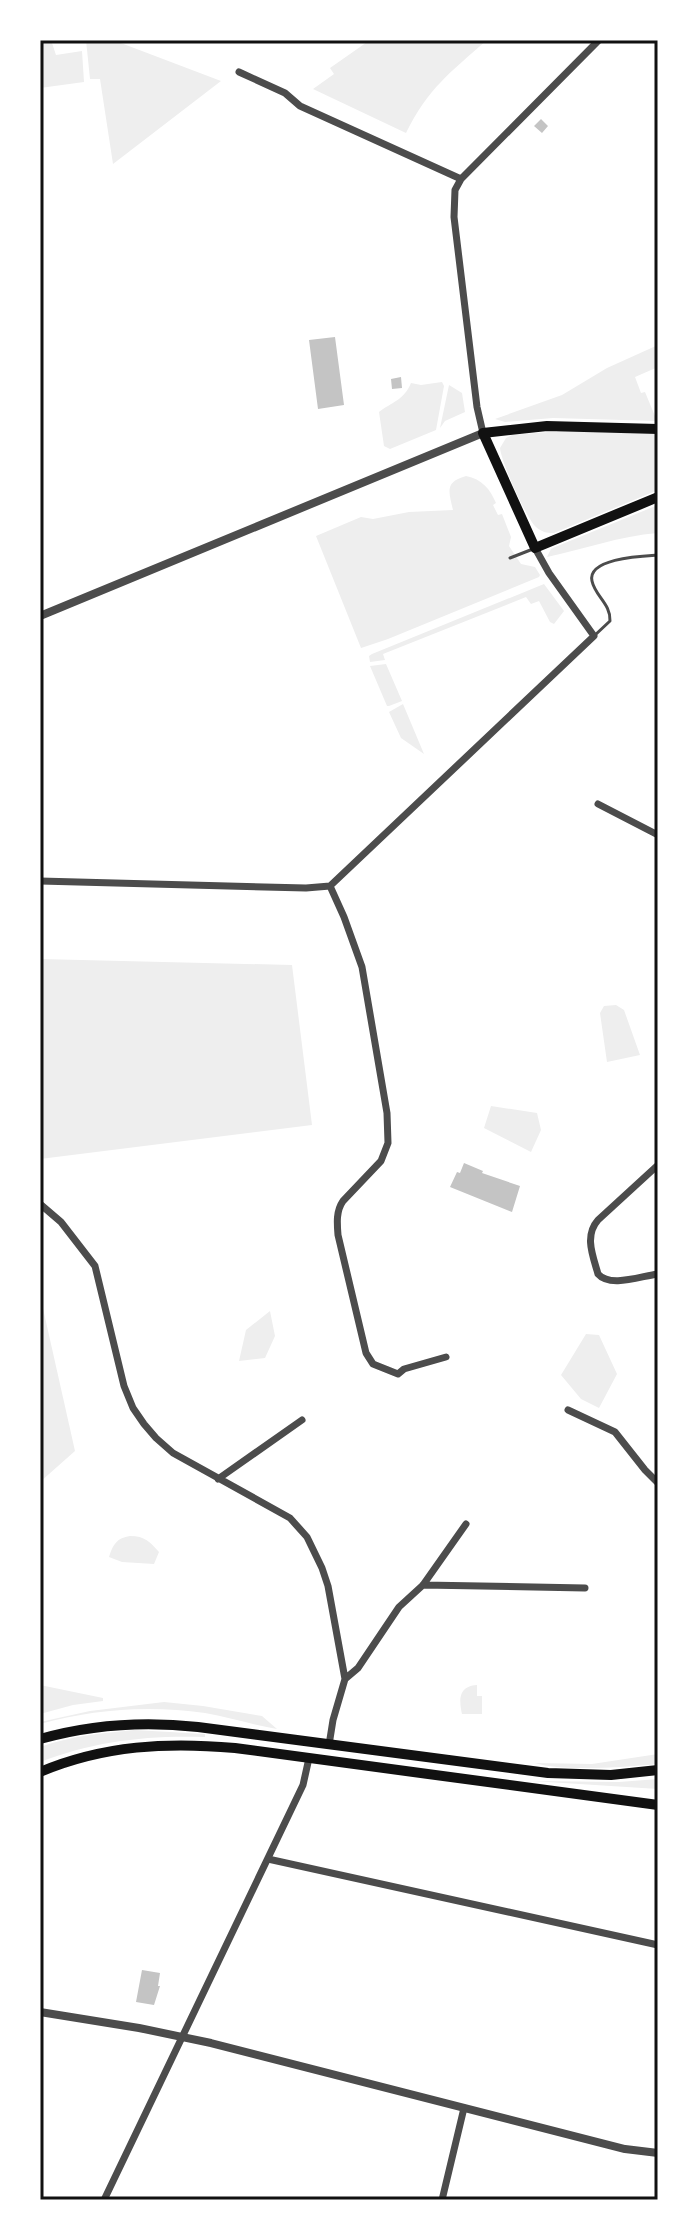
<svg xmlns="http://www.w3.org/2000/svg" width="698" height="2240" font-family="Signika,sans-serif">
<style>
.green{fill:#eee}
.building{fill:#c4c4c4}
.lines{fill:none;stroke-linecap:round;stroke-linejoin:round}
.service{stroke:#4c4c4c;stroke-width:3}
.minor{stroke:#4c4c4c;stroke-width:7}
.tertiary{stroke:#4c4c4c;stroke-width:8}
.secondary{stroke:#111;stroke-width:10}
.neatline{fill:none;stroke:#111;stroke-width:3}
</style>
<rect width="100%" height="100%" fill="#fff"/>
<path class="green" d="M 40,40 L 51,40 L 56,55 L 82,51 L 84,82 L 40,88 Z
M 86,40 L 113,40 L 221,81 L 113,164 L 100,79 L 90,79 Z
M 370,40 L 487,40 C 451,72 428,88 406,133 L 313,89 L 334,74 L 330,68 Z
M 658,345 L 658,367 L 635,377 L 641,393 L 645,392 L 657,421 L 553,418 L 505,422 L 495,419 L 562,395 L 607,368 Z
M 442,382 L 444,386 L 436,430 L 390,449 L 384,446 L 379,412 C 392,402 404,400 411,383 L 421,385 Z
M 449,385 L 462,393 L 465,412 L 445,421 L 440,428 Z
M 561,431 L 658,434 L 658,490 L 554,533 C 546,533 542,532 536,527 C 526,518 501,461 500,448 L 506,438 L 512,435 Z
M 466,476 C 482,479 490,489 496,503 L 493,505 L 498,515 L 502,514 L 511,537 L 509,546 L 521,564 L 535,567 L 540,575 L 539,577 L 388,639 L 361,648 L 316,536 L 361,517 L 373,519 L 409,512 L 453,510 C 449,492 444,482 466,476 Z
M 658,505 L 658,533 C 619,536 585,549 547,557 L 551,549 L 555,547 Z
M 544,584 L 564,611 L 554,624 L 550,622 L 539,601 L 531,604 L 526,597 L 383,654 L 385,660 L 370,662 L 369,656 L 372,654 Z
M 386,664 L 402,701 L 389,706 L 387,706 L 370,666 Z
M 403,704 L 424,754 L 401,738 L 389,712 Z
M 40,959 L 292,965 L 312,1125 L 40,1159 Z
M 616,1005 L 624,1010 L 640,1055 L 607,1062 L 600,1013 L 604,1006 Z
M 491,1106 L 537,1113 L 541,1130 L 531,1152 L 484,1128 Z
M 40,1295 L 75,1451 L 40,1482 Z
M 270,1311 L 275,1336 L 265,1358 L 239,1361 L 246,1330 Z
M 586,1334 L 599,1335 L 617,1374 L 599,1408 L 581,1399 L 561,1375 Z
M 130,1536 C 145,1536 150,1542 159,1552 L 154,1564 L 122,1562 L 109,1557 C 113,1544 117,1538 130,1536 Z
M 40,1685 L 103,1698 L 103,1701 L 73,1705 L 40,1714 Z
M 477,1685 L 477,1696 L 482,1696 L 482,1714 L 462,1714 C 459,1701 458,1686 477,1685 Z
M 164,1702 L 203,1706 L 262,1716 L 277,1729 C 253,1725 229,1717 205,1713 C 149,1705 94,1709 40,1724 L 40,1722 L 90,1711 Z
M 134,1730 L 205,1734 L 205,1737 C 148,1735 94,1741 40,1762 L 40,1747 C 70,1736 103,1733 134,1730 Z
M 658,1754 L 658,1764 C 627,1767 563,1772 535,1763 L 592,1764 Z
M 658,1779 L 658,1789 L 532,1781 L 619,1782 Z"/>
<path class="building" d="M 541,119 L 548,126 L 542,133 L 534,126 Z
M 335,337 L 344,405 L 318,409 L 309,340 Z
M 401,377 L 402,388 L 392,389 L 391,379 Z
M 464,1163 L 483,1171 L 482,1173 L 520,1186 L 512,1212 L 450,1187 L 457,1172 L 460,1173 Z
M 142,1970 L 160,1973 L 158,1986 L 160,1986 L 154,2005 L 136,2002 Z"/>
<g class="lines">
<path class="service" d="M 510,558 L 533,549
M 594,636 L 610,621 C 611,604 595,596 592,581 C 587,558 643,556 658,555"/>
<path class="minor" d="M 239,72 L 285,93 L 300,106 L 461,179
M 483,433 L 477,407 L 454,217 L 455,190 L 461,179 L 599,40
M 598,804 L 658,835
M 40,881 L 306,888 L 330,886 L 594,636 L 549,573 L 535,548
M 330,886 L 344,917 L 362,967 L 387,1113 L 388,1143 L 381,1161 L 343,1201 C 336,1211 337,1223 338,1235 L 366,1353 L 373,1364 L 398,1374 L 404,1369 L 446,1357
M 658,1165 L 598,1220 C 584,1236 593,1256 598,1274 C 610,1288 641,1276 658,1274
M 40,1204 L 61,1222 L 95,1266 L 124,1386 L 133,1408 L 144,1424 L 156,1438 L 173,1453 L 290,1518 L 307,1537 L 322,1568 L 328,1586 L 345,1679
M 568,1410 L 615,1432 L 645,1470 L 658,1483
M 218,1479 L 302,1420
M 423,1585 L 585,1588
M 329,1745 L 333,1720 L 345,1679 L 358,1668 L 399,1607 L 423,1585 L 466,1524
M 268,1859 L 658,1945
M 104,2200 L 303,1785 L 309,1758
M 442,2200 L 464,2108"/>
<path class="tertiary" d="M 40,616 L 483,433
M 40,2012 L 139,2028 L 211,2043 L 625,2149 L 658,2153"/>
<path class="secondary" d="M 658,429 L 547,426 L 483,433 L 535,548 L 658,497
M 40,1739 C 93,1724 144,1721 198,1727 L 548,1773 L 611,1775 L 658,1770
M 40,1772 C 104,1745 168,1742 235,1748 L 658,1805"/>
</g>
<rect width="698" height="2240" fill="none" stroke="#ffffff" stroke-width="84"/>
<rect x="42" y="42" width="614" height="2156" class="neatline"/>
</svg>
